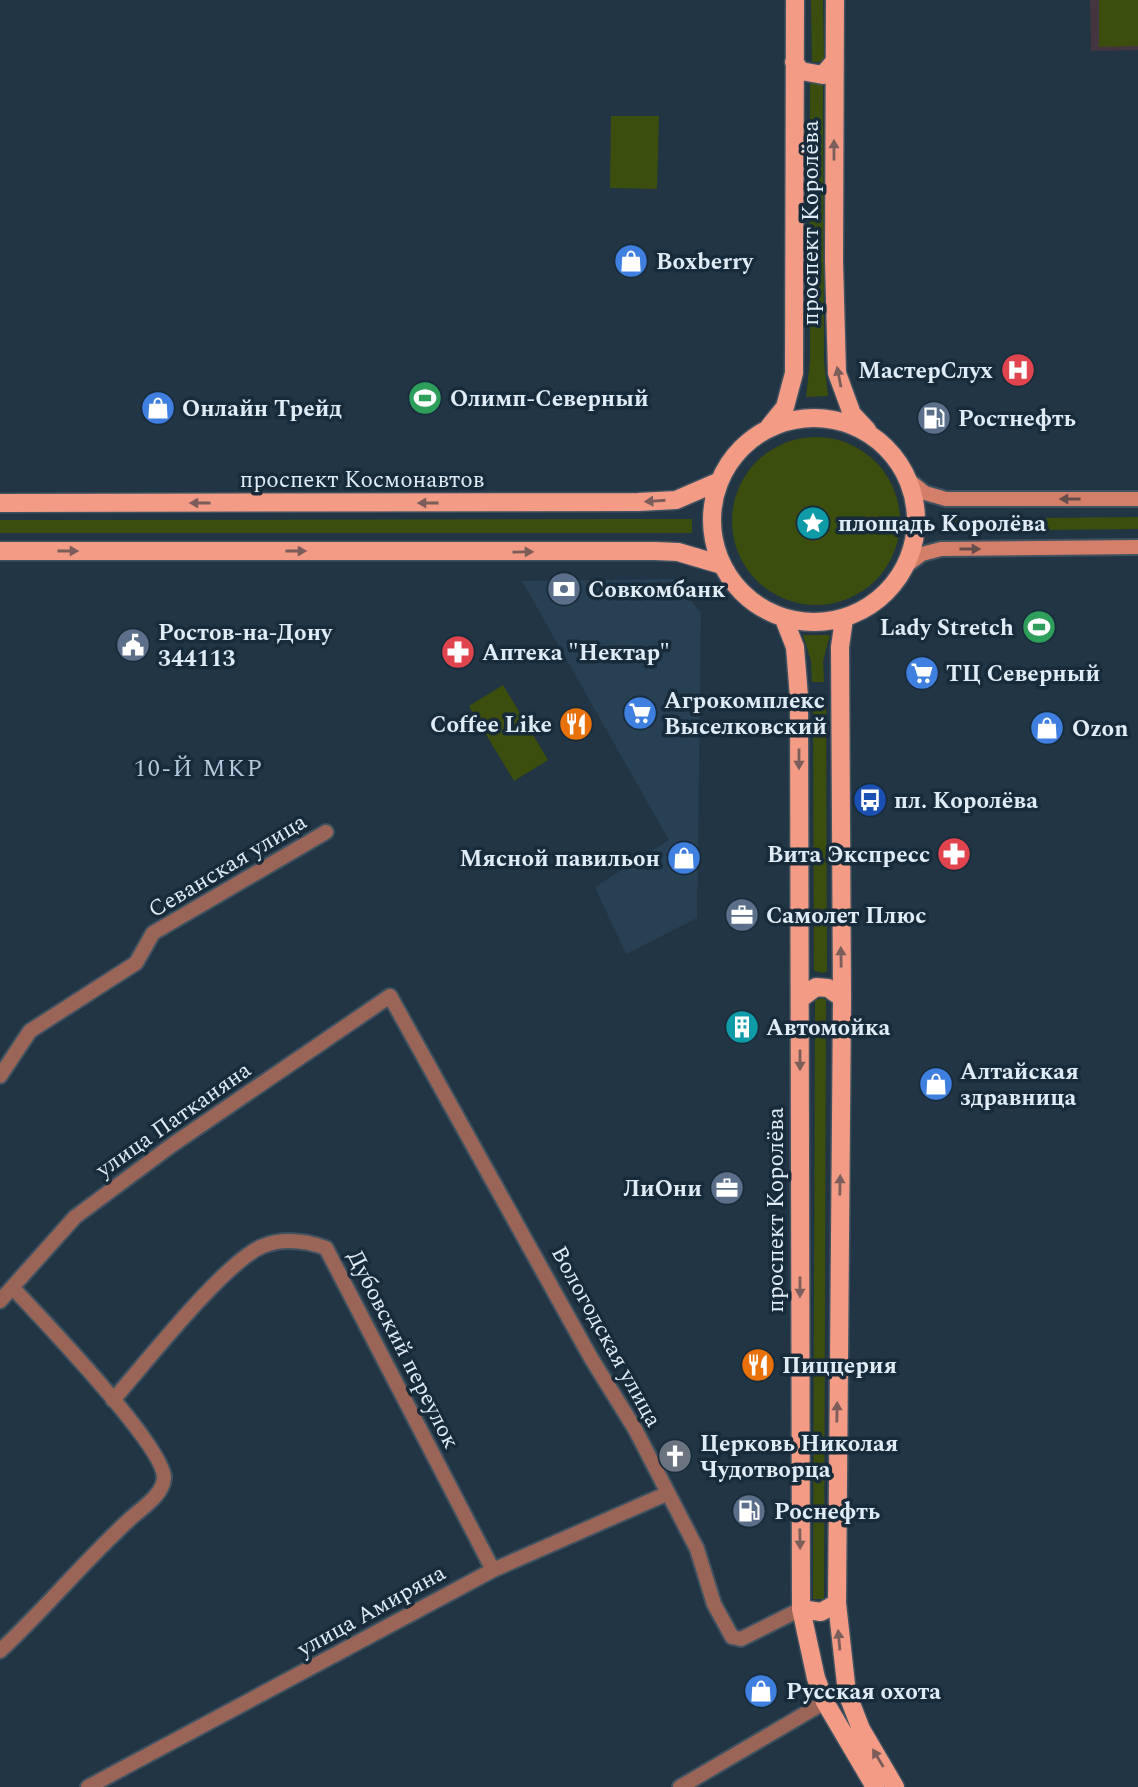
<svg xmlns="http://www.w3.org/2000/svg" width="1138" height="1787" font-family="Spectral,serif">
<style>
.built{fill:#274054}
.education{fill:#453540}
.green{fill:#3c4e0d}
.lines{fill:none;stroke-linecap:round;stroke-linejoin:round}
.minor-casing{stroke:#405260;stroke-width:18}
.secondary-casing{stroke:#405260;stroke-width:18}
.primary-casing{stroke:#405260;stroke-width:21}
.minor{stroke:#9a6557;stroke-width:14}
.secondary{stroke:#d47f69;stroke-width:14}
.primary{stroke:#f39b84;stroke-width:18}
.oneway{fill:#7b5d5b}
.oneway2{fill:#634d4d}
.labels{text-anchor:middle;stroke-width:7;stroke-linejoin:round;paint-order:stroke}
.street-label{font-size:23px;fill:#dfebf5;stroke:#182b3a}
.poi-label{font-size:23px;font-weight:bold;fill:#dfebf5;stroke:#182b3a;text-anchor:start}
.neighbourhood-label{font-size:24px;letter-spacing:2px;fill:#b4cbde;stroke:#182b3a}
</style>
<rect width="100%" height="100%" fill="#223544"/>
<path class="built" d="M 673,579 L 701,613 L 697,918 L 626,954 L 595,887 L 669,840 L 522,581 Z"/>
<path class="education" d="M 1090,0 L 1138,0 L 1138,50 L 1091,51 Z"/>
<path class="green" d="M 811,0 L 823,0 L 824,62 L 812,62 Z
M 1099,0 L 1138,0 L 1138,46 L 1099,47 Z
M 810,83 L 823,83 L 824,360 L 828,396 L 806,397 L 810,361 Z
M 611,116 L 659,116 L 657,189 L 610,188 Z
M732 521a84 84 0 1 1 168 0a84 84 0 1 1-168 0Z
M 1138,517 L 1138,529 L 948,531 L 946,526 L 948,519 Z
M 692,519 L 692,533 L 0,533 L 0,520 Z
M 803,635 L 830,635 L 823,661 L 824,682 L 812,682 L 811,661 Z
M 503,685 L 548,760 L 514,781 L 469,706 Z
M 817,700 L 826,703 L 827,971 L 824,973 L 814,971 L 813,703 Z
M 823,998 L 826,1000 L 824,1599 L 813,1599 L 815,1000 Z"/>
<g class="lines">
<g class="minor-casing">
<path id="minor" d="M 0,1076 L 30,1031 L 136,963 L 153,933 L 326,832
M 0,1301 L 75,1217 L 172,1145 L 390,996 L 591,1358 L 635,1429 L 697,1549 L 714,1604 L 732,1637 L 741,1639 L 801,1609
M 113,1400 C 144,1365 225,1261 263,1246 C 283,1238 306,1241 326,1248 L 493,1570
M 0,1651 C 46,1608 85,1560 131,1518 C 142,1508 163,1495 164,1478 C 165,1447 40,1317 13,1288
M 88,1787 L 493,1570 L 666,1494
M 680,1787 L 825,1702"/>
</g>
<g class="secondary-casing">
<path id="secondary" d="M 910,481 L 925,493 L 946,499 L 1138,499
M 906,566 L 922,554 L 941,549 L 1138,547"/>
</g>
<g class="primary-casing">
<path id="primary" d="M 835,0 L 834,262 L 837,373 L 852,414 L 867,430
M 794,62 L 801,71 L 823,75 L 834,62
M712 520a102 102 0 1 1 204 0a102 102 0 1 1-204 0Z
M 769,427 L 785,407 L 794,373 L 795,0
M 0,503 L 638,502 L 676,500 L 720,481
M 0,551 L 655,551 L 678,552 L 722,565
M 784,619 L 795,647 L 799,697 L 801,1609 L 816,1678 L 825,1702 L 875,1787
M 844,619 L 840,647 L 842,998 L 837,1603 L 847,1693 L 861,1729 L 895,1787
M 800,999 L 816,987 L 828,988 L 842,998
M 801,1609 L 821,1612 L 837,1603"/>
</g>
<use href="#minor" class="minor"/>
<use href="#secondary" class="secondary"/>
<use href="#primary" class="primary"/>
</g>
<defs><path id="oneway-solid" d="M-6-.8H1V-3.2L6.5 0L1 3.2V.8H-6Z" transform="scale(1.75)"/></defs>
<g class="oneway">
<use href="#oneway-solid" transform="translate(834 150) rotate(-90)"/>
<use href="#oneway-solid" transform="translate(839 377) rotate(-101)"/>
<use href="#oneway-solid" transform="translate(655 501) rotate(176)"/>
<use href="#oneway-solid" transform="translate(200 503) rotate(180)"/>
<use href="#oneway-solid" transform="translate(428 503) rotate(-180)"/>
<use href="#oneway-solid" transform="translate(68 551)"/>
<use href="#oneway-solid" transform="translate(296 551)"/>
<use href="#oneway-solid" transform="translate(523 552) rotate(-1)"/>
<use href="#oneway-solid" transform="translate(799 759) rotate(90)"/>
<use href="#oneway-solid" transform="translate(841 957) rotate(-91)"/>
<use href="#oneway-solid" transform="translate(800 1060) rotate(90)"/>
<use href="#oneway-solid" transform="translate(840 1185) rotate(-89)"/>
<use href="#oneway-solid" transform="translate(800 1287) rotate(90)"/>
<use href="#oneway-solid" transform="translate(837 1412) rotate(-89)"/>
<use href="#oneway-solid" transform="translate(800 1539) rotate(89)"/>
<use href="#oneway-solid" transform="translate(839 1640) rotate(-95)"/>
<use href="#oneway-solid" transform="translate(878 1758) rotate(-121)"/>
</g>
<g class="oneway2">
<use href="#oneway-solid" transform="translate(1070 499) rotate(180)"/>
<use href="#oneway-solid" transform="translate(970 549)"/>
</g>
<defs>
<g id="shop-disc" transform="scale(1.75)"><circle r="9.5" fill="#3f7fe0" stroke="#182b3a"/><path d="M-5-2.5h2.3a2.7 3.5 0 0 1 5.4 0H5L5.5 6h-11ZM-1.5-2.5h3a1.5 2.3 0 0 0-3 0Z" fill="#fff"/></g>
<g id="hospital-disc" transform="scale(1.75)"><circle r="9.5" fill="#e0444e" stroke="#182b3a"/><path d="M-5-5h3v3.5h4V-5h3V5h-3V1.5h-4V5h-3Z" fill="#fff"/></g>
<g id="stadium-disc" transform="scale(1.75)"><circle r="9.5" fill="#2e9e5b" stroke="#182b3a"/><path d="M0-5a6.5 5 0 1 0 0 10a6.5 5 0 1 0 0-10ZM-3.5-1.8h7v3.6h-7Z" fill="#fff"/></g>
<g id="fuel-disc" transform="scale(1.75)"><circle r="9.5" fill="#5c6f8a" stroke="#182b3a"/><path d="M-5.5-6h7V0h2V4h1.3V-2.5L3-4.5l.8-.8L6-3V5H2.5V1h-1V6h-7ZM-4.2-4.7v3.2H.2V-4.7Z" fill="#fff"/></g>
<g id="sight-disc" transform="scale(1.75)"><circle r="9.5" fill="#0f9aa8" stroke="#182b3a"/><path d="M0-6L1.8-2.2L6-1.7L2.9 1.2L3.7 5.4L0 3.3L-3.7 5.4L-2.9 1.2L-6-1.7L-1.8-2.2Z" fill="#fff"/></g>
<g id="bank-disc" transform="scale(1.75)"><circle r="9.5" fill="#5c6f8a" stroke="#182b3a"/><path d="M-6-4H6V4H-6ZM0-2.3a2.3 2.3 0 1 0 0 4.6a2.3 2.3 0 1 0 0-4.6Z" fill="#fff"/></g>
<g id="civic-disc" transform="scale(1.75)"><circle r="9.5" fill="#5c6f8a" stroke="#182b3a"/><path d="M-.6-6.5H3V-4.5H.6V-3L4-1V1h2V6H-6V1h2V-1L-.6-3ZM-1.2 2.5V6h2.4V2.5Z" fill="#fff"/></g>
<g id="pharmacy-disc" transform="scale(1.75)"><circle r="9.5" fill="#e0444e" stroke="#182b3a"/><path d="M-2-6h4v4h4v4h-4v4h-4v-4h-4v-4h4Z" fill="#fff"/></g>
<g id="supermarket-disc" transform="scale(1.75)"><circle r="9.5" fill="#3f7fe0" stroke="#182b3a"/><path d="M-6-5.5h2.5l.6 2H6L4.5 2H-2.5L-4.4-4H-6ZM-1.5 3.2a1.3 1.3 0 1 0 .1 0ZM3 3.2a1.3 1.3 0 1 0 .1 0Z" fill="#fff"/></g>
<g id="restaurant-disc" transform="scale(1.75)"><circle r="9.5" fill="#e8710a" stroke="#182b3a"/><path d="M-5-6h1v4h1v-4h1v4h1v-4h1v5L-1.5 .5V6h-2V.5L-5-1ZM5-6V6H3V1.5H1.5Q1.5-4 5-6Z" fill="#fff"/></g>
<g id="bus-disc" transform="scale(1.75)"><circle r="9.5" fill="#1a4fb4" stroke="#182b3a"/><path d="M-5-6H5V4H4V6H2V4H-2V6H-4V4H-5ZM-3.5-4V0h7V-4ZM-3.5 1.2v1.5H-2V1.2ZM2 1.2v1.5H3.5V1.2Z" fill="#fff"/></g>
<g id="office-disc" transform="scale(1.75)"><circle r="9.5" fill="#5c6f8a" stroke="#182b3a"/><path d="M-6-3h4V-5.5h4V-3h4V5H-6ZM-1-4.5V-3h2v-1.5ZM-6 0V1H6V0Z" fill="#fff"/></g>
<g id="building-disc" transform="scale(1.75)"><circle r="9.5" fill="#0f9aa8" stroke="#182b3a"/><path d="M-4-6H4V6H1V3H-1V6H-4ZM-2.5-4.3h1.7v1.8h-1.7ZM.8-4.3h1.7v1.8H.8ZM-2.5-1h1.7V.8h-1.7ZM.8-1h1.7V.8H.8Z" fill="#fff"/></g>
<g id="church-disc" transform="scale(1.75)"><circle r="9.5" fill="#6b7280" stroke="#182b3a"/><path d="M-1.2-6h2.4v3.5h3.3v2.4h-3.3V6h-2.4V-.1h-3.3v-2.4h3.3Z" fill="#fff"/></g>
</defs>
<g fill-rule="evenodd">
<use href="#shop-disc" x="631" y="261"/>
<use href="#hospital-disc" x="1018" y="370"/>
<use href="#stadium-disc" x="425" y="398"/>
<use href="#shop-disc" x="158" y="408"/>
<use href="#fuel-disc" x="934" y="418"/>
<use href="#sight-disc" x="813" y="523"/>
<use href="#bank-disc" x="564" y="589"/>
<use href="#stadium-disc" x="1039" y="627"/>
<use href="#civic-disc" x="133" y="645"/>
<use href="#pharmacy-disc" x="458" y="652"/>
<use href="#supermarket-disc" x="922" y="673"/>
<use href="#supermarket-disc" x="640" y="713"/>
<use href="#restaurant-disc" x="576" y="724"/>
<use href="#shop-disc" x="1047" y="728"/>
<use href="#bus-disc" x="870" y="800"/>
<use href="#pharmacy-disc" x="954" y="854"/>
<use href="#shop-disc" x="684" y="858"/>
<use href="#office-disc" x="742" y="915"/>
<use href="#building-disc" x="742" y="1027"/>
<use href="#shop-disc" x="936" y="1084"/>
<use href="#office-disc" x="727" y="1188"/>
<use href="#restaurant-disc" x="758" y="1365"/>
<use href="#church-disc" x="675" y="1456"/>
<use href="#fuel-disc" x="749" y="1511"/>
<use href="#shop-disc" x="761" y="1691"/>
</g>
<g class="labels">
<g class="street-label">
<text transform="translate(810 223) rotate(-90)" y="8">проспект Королёва</text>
<text x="362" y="487">проспект Космонавтов</text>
<text transform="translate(227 865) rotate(-31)" y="8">Севанская улица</text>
<text transform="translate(173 1119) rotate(-35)" y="8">улица Патканяна</text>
<text transform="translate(775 1210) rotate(-90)" y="8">проспект Королёва</text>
<text transform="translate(607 1336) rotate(61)" y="8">Вологодская улица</text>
<text transform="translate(404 1349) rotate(63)" y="8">Дубовский переулок</text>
<text transform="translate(371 1610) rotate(-29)" y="8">улица Амиряна</text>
</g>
<g class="poi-label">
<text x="656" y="269">Boxberry</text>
<text x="993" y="378" text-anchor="end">МастерСлух</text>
<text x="450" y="406">Олимп-Северный</text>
<text x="182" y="416">Онлайн Трейд</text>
<text x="958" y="426">Ростнефть</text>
<text x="838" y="531">площадь Королёва</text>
<text x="588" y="597">Совкомбанк</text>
<text x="1014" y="635" text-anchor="end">Lady Stretch</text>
<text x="158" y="640">Ростов-на-Дону<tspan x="158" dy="26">344113</tspan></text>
<text x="482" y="660">Аптека "Нектар"</text>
<text x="946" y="681">ТЦ Северный</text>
<text x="664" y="708">Агрокомплекс<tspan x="664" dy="26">Выселковский</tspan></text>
<text x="552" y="732" text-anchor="end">Coffee Like</text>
<text x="1072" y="736">Ozon</text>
<text x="894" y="808">пл. Королёва</text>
<text x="930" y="862" text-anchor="end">Вита Экспресс</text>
<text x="660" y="866" text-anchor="end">Мясной павильон</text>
<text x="766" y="923">Самолет Плюс</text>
<text x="766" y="1035">Автомойка</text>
<text x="960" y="1079">Алтайская<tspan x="960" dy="26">здравница</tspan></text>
<text x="702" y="1196" text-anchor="end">ЛиОни</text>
<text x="782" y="1373">Пиццерия</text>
<text x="700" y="1451">Церковь Николая<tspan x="700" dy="26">Чудотворца</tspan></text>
<text x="774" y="1519">Роснефть</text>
<text x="786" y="1699">Русская охота</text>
</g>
<g class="neighbourhood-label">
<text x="199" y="776">10-Й МКР</text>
</g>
</g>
</svg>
